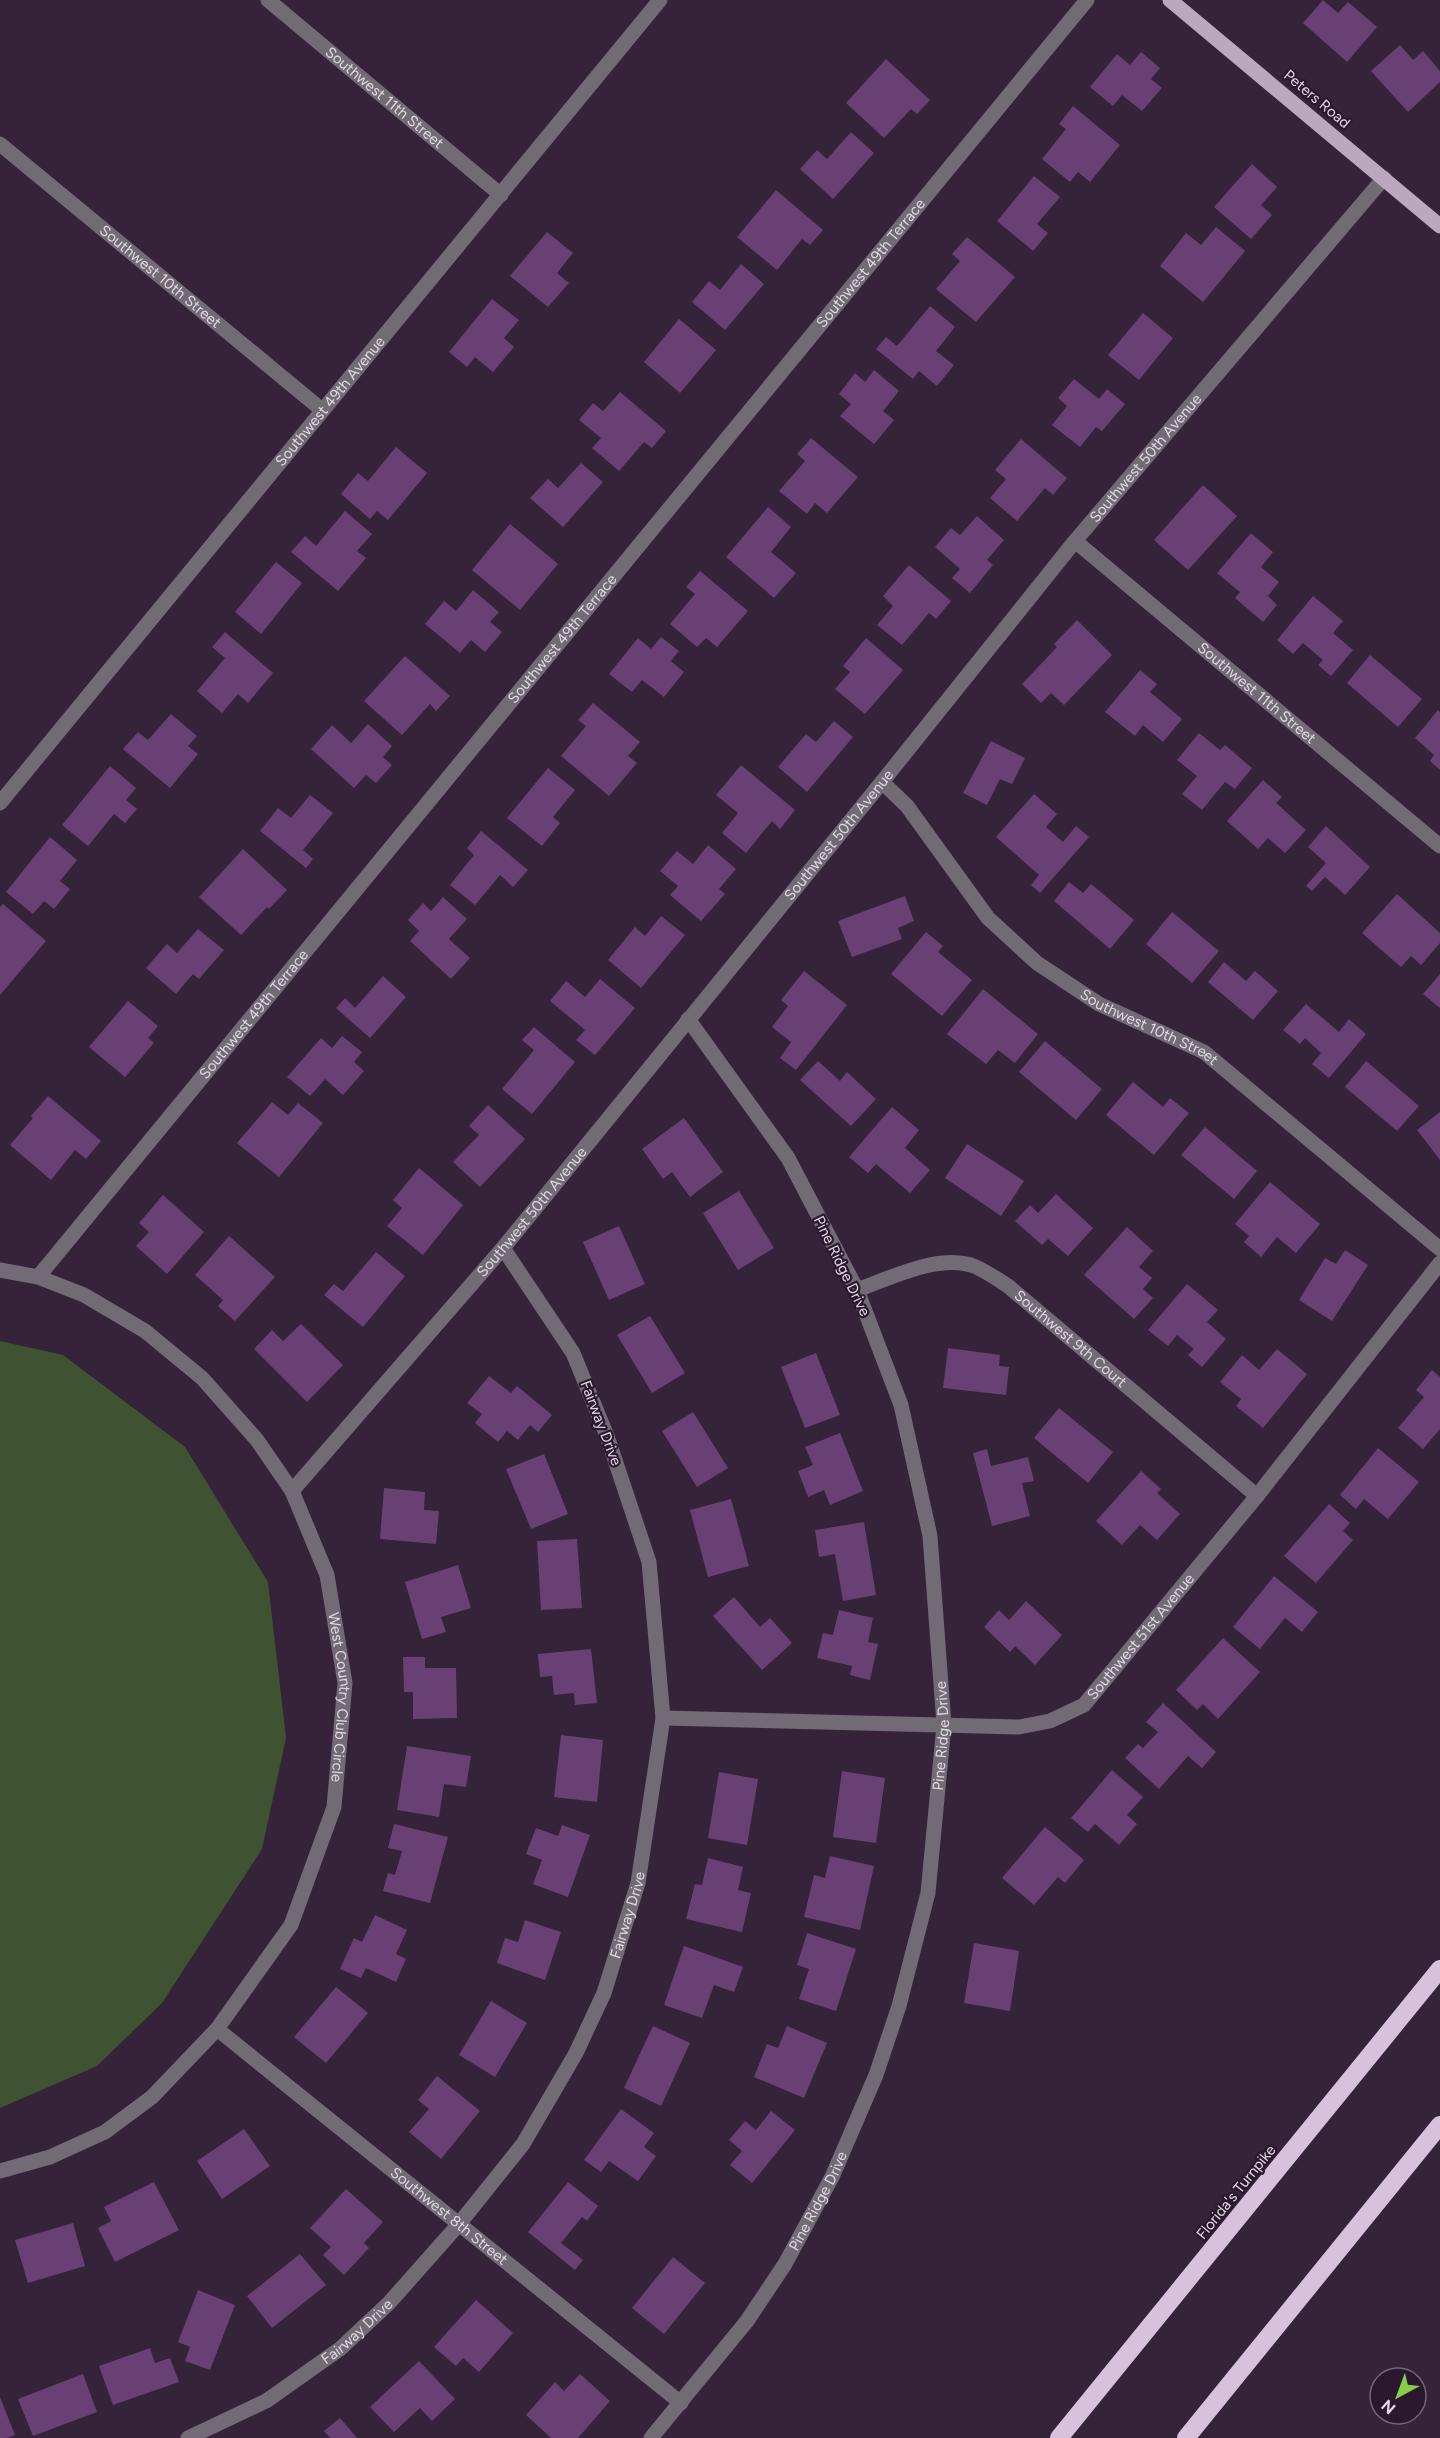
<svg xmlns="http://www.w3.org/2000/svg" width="1440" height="2438" font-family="Figtree,sans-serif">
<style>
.green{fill:#3f5231}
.building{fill:#694073}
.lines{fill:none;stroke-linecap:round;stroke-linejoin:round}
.minor{stroke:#726a75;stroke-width:15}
.major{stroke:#bba8bf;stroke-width:15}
.highway{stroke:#d7c1dd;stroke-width:18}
.labels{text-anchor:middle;stroke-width:4.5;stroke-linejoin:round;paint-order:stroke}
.street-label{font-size:15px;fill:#e2d7e5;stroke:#2a192e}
</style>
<rect width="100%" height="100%" fill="#342339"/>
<path class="green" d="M 0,1341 L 63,1355 L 185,1447 L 268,1582 L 286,1738 L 262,1849 L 162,2003 L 97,2066 L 0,2108 Z"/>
<path class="building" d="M 1323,0 L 1338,13 L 1348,2 L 1377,27 L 1347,62 L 1303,23 Z
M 1400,45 L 1413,60 L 1423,51 L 1440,71 L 1440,82 L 1408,112 L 1371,71 Z
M 1141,52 L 1160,68 L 1151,79 L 1162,88 L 1142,111 L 1122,95 L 1113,106 L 1090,87 L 1117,54 L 1130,65 Z
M 886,59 L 930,100 L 917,114 L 911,109 L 884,138 L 846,103 Z
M 1073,106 L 1120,145 L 1090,182 L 1078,172 L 1070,182 L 1042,159 L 1066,129 L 1059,124 Z
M 851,132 L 874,153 L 833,199 L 800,169 L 817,150 L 827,159 Z
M 1252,164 L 1277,187 L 1261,205 L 1272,215 L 1251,239 L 1214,207 Z
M 1034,176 L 1060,197 L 1037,224 L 1048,233 L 1033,251 L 997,221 Z
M 776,190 L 823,230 L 810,245 L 802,239 L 777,270 L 737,237 Z
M 1216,227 L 1245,251 L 1203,302 L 1160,266 L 1186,233 L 1201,245 Z
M 547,232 L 573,253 L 557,273 L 569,283 L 548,307 L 510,276 Z
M 967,237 L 1015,277 L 976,322 L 936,289 L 960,261 L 952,254 Z
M 741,264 L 764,284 L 725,330 L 692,302 L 709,281 L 720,290 Z
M 492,299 L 519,320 L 504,338 L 514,347 L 493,372 L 475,357 L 467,367 L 449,352 Z
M 930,306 L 955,327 L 936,351 L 954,365 L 937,386 L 919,371 L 913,379 L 876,349 L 886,337 L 897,346 Z
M 1143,313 L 1173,338 L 1139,380 L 1108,355 Z
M 679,319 L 716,350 L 680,393 L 644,362 Z
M 874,370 L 899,391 L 883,411 L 894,420 L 874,444 L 840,416 L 851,404 L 839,394 L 855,373 L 865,382 Z
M 1074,379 L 1099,399 L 1107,389 L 1125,404 L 1102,431 L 1096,427 L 1080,447 L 1052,425 L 1067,406 L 1058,398 Z
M 620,392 L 666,431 L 652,448 L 644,442 L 619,471 L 592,448 L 601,438 L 579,420 L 593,403 L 603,411 Z
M 811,438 L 858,477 L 827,513 L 815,503 L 807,514 L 779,491 L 805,461 L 797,454 Z
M 1021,439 L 1067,478 L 1053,495 L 1045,488 L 1017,521 L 990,498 L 1006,479 L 995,470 Z
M 396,447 L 427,473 L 388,520 L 377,511 L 370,519 L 341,494 L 358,473 L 368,481 Z
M 581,463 L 603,482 L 563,527 L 530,498 L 548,479 L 558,488 Z
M 1203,485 L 1237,516 L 1188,570 L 1154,540 Z
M 768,507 L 791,527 L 771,552 L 796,573 L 774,598 L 726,557 Z
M 345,511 L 372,534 L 357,551 L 366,558 L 338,591 L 291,552 L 305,536 L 316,546 Z
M 977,516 L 1004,540 L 987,560 L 993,565 L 970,593 L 952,578 L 960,569 L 935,547 L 951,528 L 960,535 Z
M 510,524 L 558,564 L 520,610 L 472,570 Z
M 1251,533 L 1273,552 L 1261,567 L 1279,582 L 1268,596 L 1277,605 L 1263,622 L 1235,598 L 1240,592 L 1217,573 Z
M 276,562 L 302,583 L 261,634 L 235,612 Z
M 909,565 L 951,601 L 936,619 L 929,613 L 902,645 L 877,625 L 893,606 L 883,596 Z
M 700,571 L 748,611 L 717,647 L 706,638 L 697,647 L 670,624 L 695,594 L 686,587 Z
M 473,590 L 499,612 L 490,622 L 502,632 L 485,652 L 471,640 L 460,653 L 425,624 L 444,601 L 456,611 Z
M 1313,596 L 1343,621 L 1333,633 L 1353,650 L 1331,676 L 1318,665 L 1323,660 L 1303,643 L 1293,654 L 1277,640 Z
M 1077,620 L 1112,655 L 1064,705 L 1051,693 L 1041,703 L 1022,684 L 1057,647 L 1054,644 Z
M 225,632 L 273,673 L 248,703 L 238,694 L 222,713 L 197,691 L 225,658 L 212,647 Z
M 661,637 L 679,651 L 671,661 L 684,672 L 664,697 L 642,680 L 632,692 L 609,674 L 638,638 L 651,649 Z
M 866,638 L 903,670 L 865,714 L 835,689 L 850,672 L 843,666 Z
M 1370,655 L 1422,699 L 1398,727 L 1347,683 Z
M 405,656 L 450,696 L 436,711 L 430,704 L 402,735 L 364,701 Z
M 1140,670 L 1157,684 L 1150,692 L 1182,719 L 1163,742 L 1143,725 L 1135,736 L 1105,712 Z
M 593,703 L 640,742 L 628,756 L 637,763 L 609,796 L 561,756 L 586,726 L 578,720 Z
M 1438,710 L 1440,712 L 1440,770 L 1430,761 L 1434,755 L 1415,738 Z
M 171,714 L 197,736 L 188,746 L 198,754 L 170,788 L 123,749 L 138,732 L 148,740 Z
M 834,721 L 853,737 L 807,792 L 778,767 L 806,734 L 816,742 Z
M 368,724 L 392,746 L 383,757 L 392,765 L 376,783 L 366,775 L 354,788 L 311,749 L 332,725 L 351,743 Z
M 1199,733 L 1220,750 L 1225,745 L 1252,768 L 1235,789 L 1225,782 L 1202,810 L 1182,794 L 1197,776 L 1177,760 Z
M 991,741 L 1025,758 L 1012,784 L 1000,779 L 987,805 L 963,793 Z
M 741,765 L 795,810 L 780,829 L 772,821 L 746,853 L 722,833 L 738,813 L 716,795 Z
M 110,766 L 136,788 L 126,800 L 137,809 L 125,823 L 114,814 L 88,846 L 62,825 Z
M 548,768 L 575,790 L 553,817 L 560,823 L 542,846 L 507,818 Z
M 1263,780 L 1282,797 L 1276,803 L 1306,830 L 1285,853 L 1268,838 L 1258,849 L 1227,821 Z
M 1034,794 L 1057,814 L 1046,827 L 1063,842 L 1076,826 L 1089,837 L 1040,893 L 1031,885 L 1039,875 L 996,837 Z
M 310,795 L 333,813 L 303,850 L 313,859 L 306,868 L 260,831 L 278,808 L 291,818 Z
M 1326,826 L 1370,867 L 1345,895 L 1325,877 L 1312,891 L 1306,886 L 1326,863 L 1308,847 Z
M 481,831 L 528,870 L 513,887 L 500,875 L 475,905 L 450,885 L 474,855 L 467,848 Z
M 50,837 L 77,860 L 60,881 L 70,889 L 54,909 L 44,901 L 33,914 L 6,892 Z
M 708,845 L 736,869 L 719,889 L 725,894 L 701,921 L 670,895 L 678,886 L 660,871 L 677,851 L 693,864 Z
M 243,849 L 287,890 L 269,909 L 267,907 L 241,935 L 199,897 Z
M 1069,882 L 1083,893 L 1091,884 L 1134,920 L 1110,949 L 1054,901 Z
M 1397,894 L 1440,933 L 1440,943 L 1421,965 L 1411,956 L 1401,967 L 1362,933 Z
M 905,896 L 914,921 L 898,928 L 902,939 L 852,957 L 838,921 Z
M 443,897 L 467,919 L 449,939 L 470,958 L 451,979 L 410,941 L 419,931 L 408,920 L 423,903 L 431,911 Z
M 3,904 L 46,941 L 0,995 L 0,907 Z
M 1172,912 L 1219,951 L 1192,983 L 1146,944 Z
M 661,916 L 685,935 L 641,988 L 608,960 L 635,927 L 645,936 Z
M 198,929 L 224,950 L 199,979 L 193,974 L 176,994 L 146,968 L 167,944 L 177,953 Z
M 926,932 L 943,946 L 938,952 L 972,980 L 942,1016 L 891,974 Z
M 1224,962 L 1246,981 L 1255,971 L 1278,991 L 1253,1020 L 1208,982 Z
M 804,971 L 847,1005 L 796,1070 L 780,1058 L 791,1042 L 772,1027 L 788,1006 L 781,1000 Z
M 1440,974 L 1440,1008 L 1423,994 Z
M 383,976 L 406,997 L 370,1038 L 336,1008 L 345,998 L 355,1008 Z
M 600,979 L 635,1008 L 595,1055 L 576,1040 L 585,1030 L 550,1001 L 566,981 L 585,997 Z
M 983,989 L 1038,1034 L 1015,1063 L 998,1050 L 986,1064 L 947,1034 Z
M 128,1001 L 158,1026 L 148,1038 L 154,1043 L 125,1077 L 89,1047 Z
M 1306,1004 L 1339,1032 L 1349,1019 L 1366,1034 L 1329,1078 L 1312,1064 L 1321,1053 L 1305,1038 L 1300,1044 L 1283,1030 Z
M 534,1027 L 575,1062 L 532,1114 L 502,1089 L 534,1050 L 522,1040 Z
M 342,1036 L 362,1052 L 354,1062 L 364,1071 L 343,1095 L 325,1079 L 310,1096 L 287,1077 L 321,1038 L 332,1048 Z
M 1045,1041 L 1102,1089 L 1076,1120 L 1019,1072 Z
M 818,1061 L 840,1081 L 847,1072 L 876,1099 L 851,1126 L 800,1080 Z
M 1366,1061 L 1419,1106 L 1397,1131 L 1345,1087 Z
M 1133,1082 L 1163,1107 L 1170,1098 L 1189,1113 L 1154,1155 L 1106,1115 Z
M 48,1096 L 101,1141 L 86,1159 L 75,1150 L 51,1180 L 10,1145 L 33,1118 L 31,1116 Z
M 272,1102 L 288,1115 L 298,1103 L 323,1123 L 279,1177 L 237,1143 Z
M 488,1105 L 525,1139 L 480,1187 L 453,1162 L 479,1135 L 469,1126 Z
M 892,1107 L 919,1130 L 905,1148 L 930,1170 L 910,1193 L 876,1164 L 868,1173 L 849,1157 Z
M 1440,1112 L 1440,1160 L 1417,1130 Z
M 684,1118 L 723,1172 L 690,1197 L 672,1172 L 663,1179 L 642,1149 Z
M 1205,1127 L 1257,1171 L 1234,1199 L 1181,1155 Z
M 967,1144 L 1024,1181 L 1001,1216 L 945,1178 Z
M 419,1168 L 463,1205 L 423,1255 L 387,1226 L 402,1208 L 393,1200 Z
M 1270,1182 L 1320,1224 L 1296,1253 L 1277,1237 L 1261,1257 L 1244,1242 L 1249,1236 L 1235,1224 Z
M 739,1191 L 774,1248 L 738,1270 L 703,1213 Z
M 1056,1194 L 1093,1228 L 1068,1256 L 1048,1239 L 1042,1245 L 1015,1221 L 1030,1205 L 1038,1213 Z
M 163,1195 L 204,1232 L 167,1274 L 136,1246 L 149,1232 L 139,1223 Z
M 619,1226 L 645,1284 L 609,1300 L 583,1242 Z
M 1127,1227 L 1153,1251 L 1139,1267 L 1152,1278 L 1143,1289 L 1153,1298 L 1134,1319 L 1084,1275 Z
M 229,1236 L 275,1277 L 235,1321 L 218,1306 L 223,1300 L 195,1275 Z
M 1345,1250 L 1368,1265 L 1332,1321 L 1299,1300 L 1325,1258 L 1336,1264 Z
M 376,1252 L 405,1276 L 363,1327 L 324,1295 L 334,1284 L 343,1291 Z
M 1187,1284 L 1218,1310 L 1207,1322 L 1226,1339 L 1202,1367 L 1188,1355 L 1194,1349 L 1177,1335 L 1168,1346 L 1148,1330 Z
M 650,1316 L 685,1373 L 652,1393 L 617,1335 Z
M 301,1324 L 343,1365 L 307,1402 L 254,1349 L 272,1330 L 283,1341 Z
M 948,1348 L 1000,1355 L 999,1366 L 1009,1367 L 1006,1395 L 943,1388 Z
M 1277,1349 L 1307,1374 L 1263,1428 L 1236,1406 L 1241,1399 L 1220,1382 L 1242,1355 L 1259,1370 Z
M 816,1353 L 840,1415 L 805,1428 L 781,1367 Z
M 1432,1370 L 1440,1377 L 1440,1429 L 1423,1449 L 1398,1428 L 1424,1397 L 1416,1390 Z
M 489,1376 L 511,1393 L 517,1386 L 552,1415 L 538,1432 L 530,1425 L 518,1440 L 507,1431 L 498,1442 L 475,1423 L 482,1414 L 467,1403 Z
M 1059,1408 L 1113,1452 L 1088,1483 L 1034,1438 Z
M 693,1412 L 728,1468 L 697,1487 L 662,1431 Z
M 840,1433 L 863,1491 L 830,1505 L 824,1490 L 808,1497 L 798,1471 L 813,1465 L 805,1447 Z
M 1378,1448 L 1419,1482 L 1388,1519 L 1364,1499 L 1356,1509 L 1340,1495 Z
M 987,1449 L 991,1466 L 1028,1457 L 1034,1481 L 1022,1483 L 1030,1516 L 992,1526 L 973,1453 Z
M 544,1454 L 568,1514 L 531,1529 L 506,1469 Z
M 1141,1471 L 1161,1489 L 1157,1493 L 1180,1514 L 1157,1540 L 1140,1525 L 1122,1545 L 1096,1521 Z
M 384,1488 L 425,1492 L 424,1510 L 439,1511 L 436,1544 L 380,1539 Z
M 731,1499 L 749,1566 L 708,1577 L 690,1510 Z
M 1329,1504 L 1350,1523 L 1343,1531 L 1353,1540 L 1316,1583 L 1284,1556 Z
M 864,1522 L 876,1595 L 843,1601 L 835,1554 L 819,1557 L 815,1530 Z
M 577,1539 L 582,1608 L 541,1610 L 537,1541 Z
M 458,1565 L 471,1608 L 441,1617 L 446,1632 L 422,1639 L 405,1582 Z
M 1274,1576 L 1318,1612 L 1302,1632 L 1285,1618 L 1260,1649 L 1233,1627 Z
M 734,1597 L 760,1627 L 770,1618 L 792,1643 L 762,1670 L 713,1616 Z
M 1026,1601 L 1062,1635 L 1035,1665 L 1015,1646 L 1010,1652 L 984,1627 L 999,1610 L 1009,1620 Z
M 839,1610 L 873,1618 L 868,1642 L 878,1644 L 870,1680 L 850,1675 L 852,1666 L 817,1658 L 823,1633 L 833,1635 Z
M 1223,1638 L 1260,1672 L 1218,1719 L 1203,1704 L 1197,1710 L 1176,1690 Z
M 591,1649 L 597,1703 L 575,1705 L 574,1693 L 554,1695 L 552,1676 L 540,1677 L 538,1654 Z
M 403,1657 L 425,1657 L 425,1668 L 456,1668 L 457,1718 L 413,1719 L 413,1692 L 404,1692 Z
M 1163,1703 L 1216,1752 L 1202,1768 L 1188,1756 L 1159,1789 L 1125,1758 L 1138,1744 L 1143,1748 L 1158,1732 L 1146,1722 Z
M 561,1735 L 603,1740 L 597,1802 L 554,1797 Z
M 407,1746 L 471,1756 L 466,1787 L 444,1784 L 439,1817 L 397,1810 Z
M 1112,1770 L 1143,1797 L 1127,1815 L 1137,1824 L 1119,1845 L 1095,1824 L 1088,1832 L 1071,1818 Z
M 842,1771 L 885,1778 L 876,1843 L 833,1837 Z
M 719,1772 L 758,1779 L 747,1845 L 708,1838 Z
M 394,1824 L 448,1837 L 430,1903 L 383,1891 L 388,1873 L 395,1875 L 402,1851 L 388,1848 Z
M 562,1825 L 590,1835 L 568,1897 L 533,1884 L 542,1860 L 526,1854 L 536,1828 L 558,1836 Z
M 1045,1827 L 1084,1860 L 1065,1883 L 1058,1877 L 1034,1905 L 1002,1878 Z
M 830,1856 L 874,1866 L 860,1930 L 804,1917 L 814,1875 L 825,1878 Z
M 708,1858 L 743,1867 L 738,1890 L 751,1893 L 742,1932 L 686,1919 L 695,1884 L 702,1885 Z
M 375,1915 L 407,1930 L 396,1954 L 406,1959 L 396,1982 L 366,1968 L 361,1978 L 340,1969 L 354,1938 L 362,1942 Z
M 525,1920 L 561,1932 L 545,1980 L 497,1963 L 505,1938 L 518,1942 Z
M 807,1933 L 856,1949 L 836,2011 L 799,1999 L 809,1969 L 797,1965 Z
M 974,1943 L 1019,1951 L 1010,2011 L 964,2003 Z
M 684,1946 L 743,1967 L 734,1992 L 714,1985 L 702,2018 L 664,2005 Z
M 336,1987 L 368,2013 L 326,2063 L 294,2037 Z
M 491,2001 L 527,2023 L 495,2077 L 459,2055 Z
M 653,2026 L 690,2043 L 661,2106 L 624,2088 Z
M 787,2026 L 827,2043 L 804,2098 L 754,2077 L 767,2044 L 778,2048 Z
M 437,2076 L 480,2111 L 441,2159 L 409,2132 L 429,2109 L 418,2100 Z
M 621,2109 L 654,2133 L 644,2147 L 656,2156 L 638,2181 L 609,2161 L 601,2172 L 584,2160 Z
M 771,2111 L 795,2130 L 752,2183 L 730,2165 L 742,2151 L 729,2140 L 745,2121 L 756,2130 Z
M 244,2129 L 270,2166 L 222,2199 L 197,2161 Z
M 154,2182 L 179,2230 L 115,2262 L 98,2228 L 111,2221 L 104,2207 Z
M 568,2182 L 598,2206 L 587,2221 L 582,2217 L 561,2243 L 583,2260 L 575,2270 L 528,2232 Z
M 346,2189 L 383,2222 L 364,2243 L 369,2248 L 344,2275 L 323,2255 L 331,2247 L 310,2228 Z
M 73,2223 L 85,2266 L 28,2283 L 15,2240 Z
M 300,2254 L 326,2285 L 272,2328 L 247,2296 Z
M 673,2257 L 705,2283 L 664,2334 L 632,2308 Z
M 198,2290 L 235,2305 L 210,2370 L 185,2361 L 190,2347 L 178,2342 Z
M 476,2300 L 513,2333 L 479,2372 L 463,2358 L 456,2366 L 434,2347 Z
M 150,2348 L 155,2363 L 170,2358 L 179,2382 L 113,2405 L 99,2366 Z
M 419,2361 L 455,2399 L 432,2421 L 420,2408 L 394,2432 L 370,2407 Z
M 83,2374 L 97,2412 L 33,2436 L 18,2399 Z
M 580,2374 L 610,2401 L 578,2438 L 551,2438 L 526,2415 L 555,2382 L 564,2391 Z
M 0,2397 L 15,2435 L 7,2438 L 0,2438 Z
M 340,2418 L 357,2438 L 330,2438 L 324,2431 Z"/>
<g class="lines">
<g class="minor">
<path id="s1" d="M 268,0 L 501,195"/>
<path id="s2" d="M 0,144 L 322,410"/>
<path id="s3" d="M 1075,541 L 1440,846"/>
<path id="s4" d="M 882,782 L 907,806 L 988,918 L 1037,963 L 1099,1004 L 1204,1052 L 1440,1249"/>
<path id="s5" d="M 0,803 L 660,0"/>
<path id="s6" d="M 0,1270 L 38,1277 L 84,1295 L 145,1331 L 202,1378 L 257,1440 L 292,1491 L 327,1575 L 345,1683 L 334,1807 L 291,1925 L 217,2029 L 152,2097 L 105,2132 L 50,2157 L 0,2171"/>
<path id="s7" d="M 38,1277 L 1087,0"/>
<path id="s8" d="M 857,1290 C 890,1278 936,1255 971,1265 C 983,1269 997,1279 1008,1286 L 1257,1496"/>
<path id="s9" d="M 292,1491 L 503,1248 L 882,782 L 1075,541 L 1384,178"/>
<path id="s10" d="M 663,1718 L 1019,1727 L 1050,1721 L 1084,1705 L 1257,1496 L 1440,1263"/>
<path id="s11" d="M 217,2029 L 681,2403"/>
<path id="s12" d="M 188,2438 L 266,2401 L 341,2348 L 389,2303 L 459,2224 L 523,2144 L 576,2053 L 604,1993 L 638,1883 L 663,1718 L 649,1562 L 607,1436 L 573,1353 L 503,1248"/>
<path id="s13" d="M 651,2438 L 747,2321 L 785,2264 L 832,2177 L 876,2075 L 899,2006 L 928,1893 L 944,1725 L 930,1536 L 901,1405 L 857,1290 L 788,1158 L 688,1019"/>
</g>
<path class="major" d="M 1170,0 L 1440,226"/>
<path class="highway" d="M 1059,2438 L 1440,1969
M 1186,2438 L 1440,2125"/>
</g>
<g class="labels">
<g class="street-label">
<text dy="5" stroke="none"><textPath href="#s1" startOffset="152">Southwest 11th Street</textPath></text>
<text transform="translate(1317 99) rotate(40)" y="5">Peters Road</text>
<text dy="5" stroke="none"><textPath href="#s7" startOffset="1312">Southwest 49th Terrace</textPath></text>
<text dy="5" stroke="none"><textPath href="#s2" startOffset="208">Southwest 10th Street</textPath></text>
<text dy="5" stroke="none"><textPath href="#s5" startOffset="520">Southwest 49th Avenue</textPath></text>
<text dy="5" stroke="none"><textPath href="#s9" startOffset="1340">Southwest 50th Avenue</textPath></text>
<text dy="5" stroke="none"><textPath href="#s7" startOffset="826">Southwest 49th Terrace</textPath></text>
<text dy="5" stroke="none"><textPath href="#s3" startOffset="237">Southwest 11th Street</textPath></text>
<text dy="5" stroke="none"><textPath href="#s9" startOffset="854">Southwest 50th Avenue</textPath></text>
<text dy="5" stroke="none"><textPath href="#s7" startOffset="340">Southwest 49th Terrace</textPath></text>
<text dy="5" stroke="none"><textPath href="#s4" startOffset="369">Southwest 10th Street</textPath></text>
<text dy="5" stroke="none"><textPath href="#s9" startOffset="368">Southwest 50th Avenue</textPath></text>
<text transform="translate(842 1266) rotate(64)" y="5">Pine Ridge Drive</text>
<text dy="5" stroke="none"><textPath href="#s8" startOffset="243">Southwest 9th Court</textPath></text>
<text transform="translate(601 1423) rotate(69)" y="5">Fairway Drive</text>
<text dy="5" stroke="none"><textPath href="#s10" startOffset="514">Southwest 51st Avenue</textPath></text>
<text dy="5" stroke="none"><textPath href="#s6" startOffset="592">West Country Club Circle</textPath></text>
<text dy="5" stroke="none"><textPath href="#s13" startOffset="777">Pine Ridge Drive</textPath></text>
<text dy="5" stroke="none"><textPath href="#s12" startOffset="705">Fairway Drive</textPath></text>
<text transform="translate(1236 2192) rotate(-51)" y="5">Florida's Turnpike</text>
<text dy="5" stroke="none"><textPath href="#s13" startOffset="291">Pine Ridge Drive</textPath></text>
<text dy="5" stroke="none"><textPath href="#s11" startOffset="298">Southwest 8th Street</textPath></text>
<text dy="5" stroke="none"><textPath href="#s12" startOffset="201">Fairway Drive</textPath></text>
</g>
</g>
<g transform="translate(1398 2396) rotate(221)"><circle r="28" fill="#2a192e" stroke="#746577" stroke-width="1.5"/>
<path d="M0-4.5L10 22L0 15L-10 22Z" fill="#87cf4a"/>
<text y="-9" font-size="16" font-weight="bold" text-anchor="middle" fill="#e2d7e5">N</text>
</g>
</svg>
